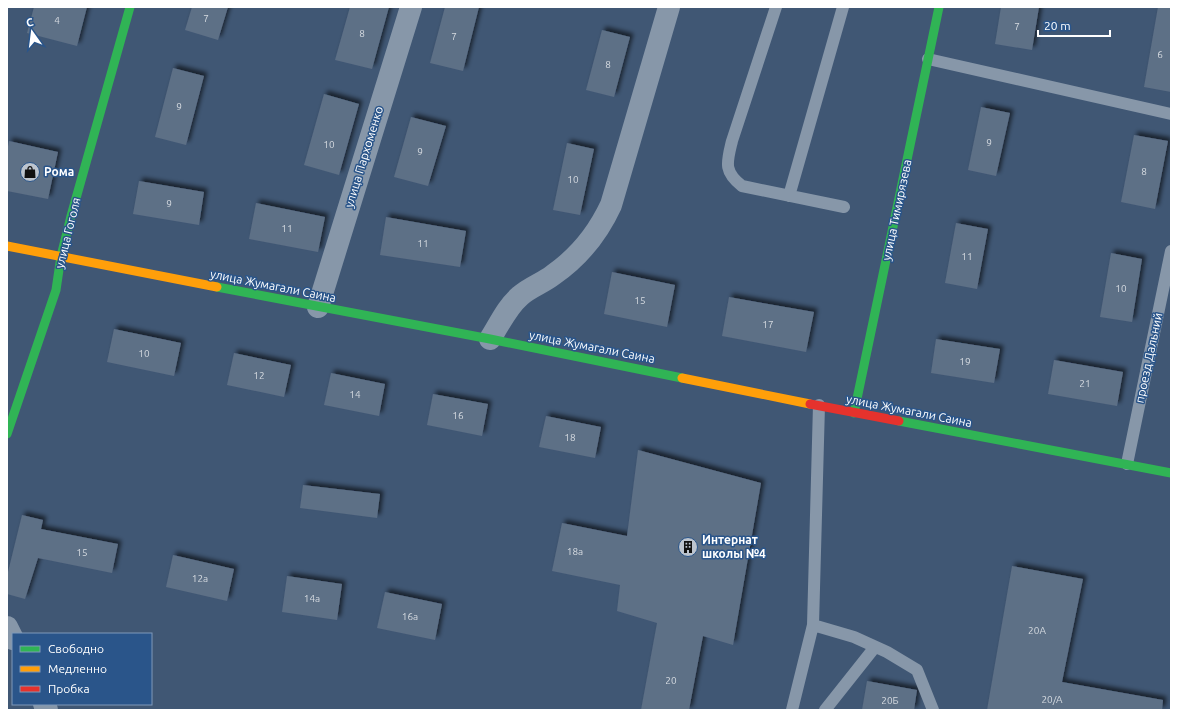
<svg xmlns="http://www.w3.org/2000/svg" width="1178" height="717" font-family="Ubuntu,sans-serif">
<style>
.building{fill:#5d6f86;filter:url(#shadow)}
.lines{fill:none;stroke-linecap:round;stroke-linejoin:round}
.lane{stroke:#8797a9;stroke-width:12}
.street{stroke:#8797a9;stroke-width:22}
.fast{stroke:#30b455;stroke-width:9}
.slow{stroke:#ff9f0a;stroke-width:9}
.jam{stroke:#e5322d;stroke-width:9}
.labels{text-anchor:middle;stroke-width:3;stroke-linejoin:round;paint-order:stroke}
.number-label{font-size:10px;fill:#d6dbe1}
.street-label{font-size:12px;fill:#fff;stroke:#2a558a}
.poi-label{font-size:12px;font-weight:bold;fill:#fff;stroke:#2a558a;text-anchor:start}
</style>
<defs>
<filter id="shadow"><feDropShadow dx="3.5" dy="-3.5" stdDeviation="2" flood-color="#0009"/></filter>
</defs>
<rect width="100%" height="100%" fill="#405774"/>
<path class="building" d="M 34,7 L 87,7 L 77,46 L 27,33 Z
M 192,7 L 228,7 L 218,40 L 185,30 Z
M 350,7 L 389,7 L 372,69 L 335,60 Z
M 445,7 L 479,7 L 463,71 L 430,63 Z
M 1001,7 L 1039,7 L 1032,50 L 995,44 Z
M 1158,7 L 1171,7 L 1171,92 L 1144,87 Z
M 602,30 L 630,37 L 614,97 L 586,90 Z
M 173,68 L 204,76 L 186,145 L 155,137 Z
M 324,94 L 359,104 L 339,175 L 304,165 Z
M 981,107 L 1010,113 L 996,176 L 968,170 Z
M 411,117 L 446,126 L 428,186 L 394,177 Z
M 1134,135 L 1168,141 L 1155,209 L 1121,202 Z
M 9,141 L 58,152 L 48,199 L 7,191 L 7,152 Z
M 567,143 L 594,149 L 580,215 L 553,210 Z
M 139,181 L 204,192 L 199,225 L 133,214 Z
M 256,203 L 325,217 L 318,252 L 249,239 Z
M 386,217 L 466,231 L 460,267 L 380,255 Z
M 956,223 L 988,229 L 977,289 L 945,283 Z
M 1111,253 L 1142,259 L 1132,322 L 1100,317 Z
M 612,272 L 675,285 L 667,327 L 604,314 Z
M 729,297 L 814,312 L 806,352 L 722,336 Z
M 114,329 L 181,343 L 174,376 L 107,362 Z
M 936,339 L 1000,349 L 994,383 L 931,373 Z
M 234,353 L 291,365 L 284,397 L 227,385 Z
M 1054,360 L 1123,372 L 1117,406 L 1048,394 Z
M 331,373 L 385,384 L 379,416 L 324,405 Z
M 433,394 L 488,404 L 482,436 L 427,425 Z
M 546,416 L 601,427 L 595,458 L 539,447 Z
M 638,450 L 761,483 L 733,645 L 703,636 L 689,710 L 641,710 L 657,623 L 617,611 L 620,585 L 552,571 L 562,523 L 627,536 Z
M 303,485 L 380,494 L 377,518 L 300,508 Z
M 22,515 L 43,520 L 41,529 L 118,544 L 112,573 L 38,558 L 25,599 L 7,594 L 7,576 Z
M 173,555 L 234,569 L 227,601 L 166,587 Z
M 1012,566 L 1083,579 L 1062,682 L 1163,700 L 1162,710 L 987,710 Z
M 287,576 L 342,584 L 337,620 L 282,612 Z
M 385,592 L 442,604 L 435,640 L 377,628 Z
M 867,681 L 917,690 L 914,710 L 862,710 Z"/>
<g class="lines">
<path class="lane" d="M 776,7 L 732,141 C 727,162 723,171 742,186 L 844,207
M 928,59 L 1171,114
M 789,196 L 843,7
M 1127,464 L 1171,251
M 813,625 L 854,637 L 887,652 L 917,670 L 933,710
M 792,710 L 813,625 L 819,405
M 825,710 L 875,647"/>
<path class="street" d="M 318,307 L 411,7
M 490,339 C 499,325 507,307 520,296 C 530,287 543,283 553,275 C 579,257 598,233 611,205 L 669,7
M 7,627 L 13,639
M 44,704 L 47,710"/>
<path class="fast" d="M 217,287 L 490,339 L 682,378
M 854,413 L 939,7
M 899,421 L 1171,473
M 7,434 L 56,290 L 61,256 L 71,216 L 130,7"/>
<path class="slow" d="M 7,246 L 217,287
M 682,378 L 810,404"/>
<path class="jam" d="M 810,404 L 899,421"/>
</g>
<defs>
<g id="shop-disc" transform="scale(1)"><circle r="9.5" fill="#bcc4ce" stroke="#2a558a"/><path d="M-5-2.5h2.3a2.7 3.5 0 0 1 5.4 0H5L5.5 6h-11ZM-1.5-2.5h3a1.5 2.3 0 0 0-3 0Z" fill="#111"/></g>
<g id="building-disc" transform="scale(1)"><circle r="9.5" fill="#bcc4ce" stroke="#2a558a"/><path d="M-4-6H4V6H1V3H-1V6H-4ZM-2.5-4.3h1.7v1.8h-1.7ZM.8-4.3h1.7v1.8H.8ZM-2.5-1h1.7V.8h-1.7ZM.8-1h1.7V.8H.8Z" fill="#111"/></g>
</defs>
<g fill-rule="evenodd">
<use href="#shop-disc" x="30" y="172"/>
<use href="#building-disc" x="688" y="547"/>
</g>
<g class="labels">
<g class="number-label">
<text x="206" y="22">7</text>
<text x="57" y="24">4</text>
<text x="1017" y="30">7</text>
<text x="362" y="37">8</text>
<text x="454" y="40">7</text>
<text x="1160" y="58">6</text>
<text x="608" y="68">8</text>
<text x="179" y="110">9</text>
<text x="989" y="146">9</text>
<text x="329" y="148">10</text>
<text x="420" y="155">9</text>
<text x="1144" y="175">8</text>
<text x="573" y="183">10</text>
<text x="169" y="207">9</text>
<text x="287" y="232">11</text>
<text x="423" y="247">11</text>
<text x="967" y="260">11</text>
<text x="1121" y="292">10</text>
<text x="640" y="304">15</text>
<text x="768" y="328">17</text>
<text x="144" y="357">10</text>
<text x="965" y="365">19</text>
<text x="259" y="379">12</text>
<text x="1085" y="387">21</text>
<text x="355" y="398">14</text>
<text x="458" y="419">16</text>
<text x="570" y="441">18</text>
<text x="575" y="555">18а</text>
<text x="82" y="556">15</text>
<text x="200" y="582">12а</text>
<text x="312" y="602">14а</text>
<text x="410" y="620">16а</text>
<text x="1037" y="634">20А</text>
<text x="671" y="684">20</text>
<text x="1052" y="703">20/А</text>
<text x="890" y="704">20Б</text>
</g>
<g class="street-label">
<text transform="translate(364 157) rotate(-73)" y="4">улица Пархоменко</text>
<text transform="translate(897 210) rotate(-78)" y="4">улица Тимирязева</text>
<text transform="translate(68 233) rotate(-76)" y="4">улица Гоголя</text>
<text transform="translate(273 286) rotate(11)" y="4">улица Жумагали Саина</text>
<text transform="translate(592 347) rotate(11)" y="4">улица Жумагали Саина</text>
<text transform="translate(1149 358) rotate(-78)" y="4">проезд Дальний</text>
<text transform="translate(909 411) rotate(11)" y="4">улица Жумагали Саина</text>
</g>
<g class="poi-label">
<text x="44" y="176">Рома</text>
<text x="702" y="544">Интернат<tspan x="702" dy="14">школы №4</tspan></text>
</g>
</g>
<rect width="1178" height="717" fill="none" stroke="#ffffff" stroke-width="16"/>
<rect x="12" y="633" width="140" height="72" fill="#2a558a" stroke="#7f99b9"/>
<rect x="20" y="646" width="20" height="6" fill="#30b455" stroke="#7f99b9"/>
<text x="48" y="653" font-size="12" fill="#ffffff">Свободно</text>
<rect x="20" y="666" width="20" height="6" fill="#ff9f0a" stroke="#7f99b9"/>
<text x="48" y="673" font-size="12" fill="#ffffff">Медленно</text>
<rect x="20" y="686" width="20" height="6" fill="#e5322d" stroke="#7f99b9"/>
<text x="48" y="693" font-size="12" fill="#ffffff">Пробка</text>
<g transform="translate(32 32) rotate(346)" stroke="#2a558a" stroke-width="3" paint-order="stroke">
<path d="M0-3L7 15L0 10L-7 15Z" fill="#ffffff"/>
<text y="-6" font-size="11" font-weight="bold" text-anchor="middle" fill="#ffffff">С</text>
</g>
<path d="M1038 30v6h72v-6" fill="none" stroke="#ffffff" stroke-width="2"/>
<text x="1044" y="30" font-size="12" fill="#ffffff" stroke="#2a558a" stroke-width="3" paint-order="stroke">20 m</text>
</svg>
